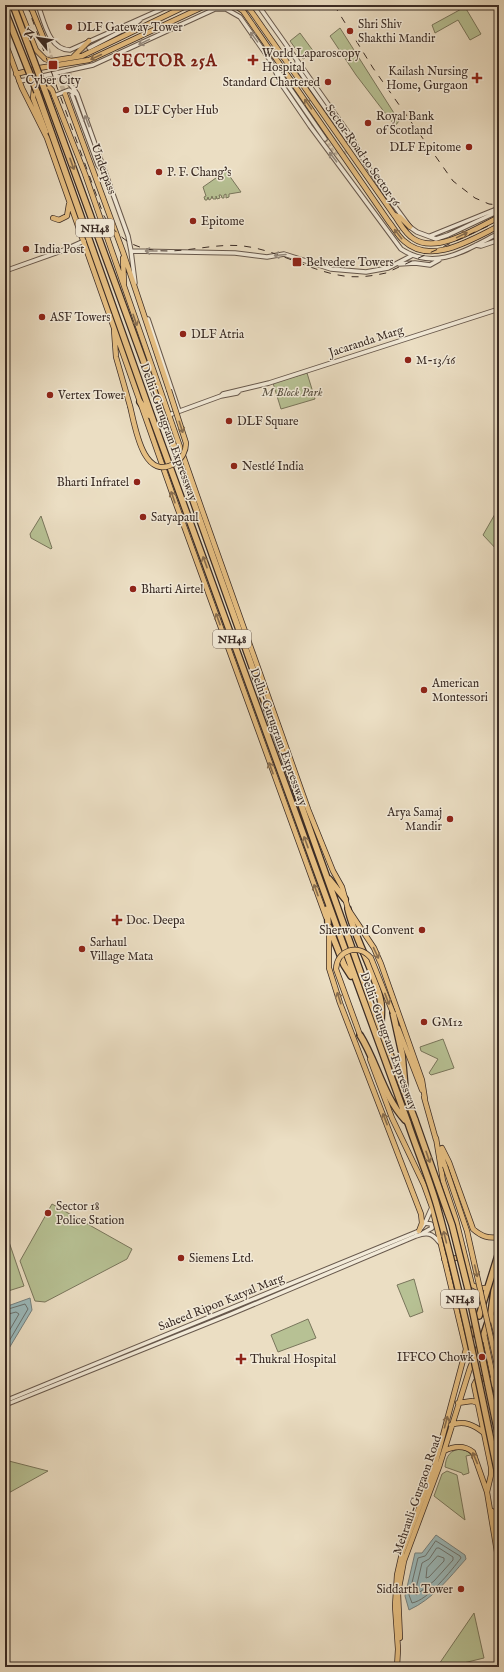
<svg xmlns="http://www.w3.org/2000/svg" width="504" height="1672" font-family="'IM FELL English',serif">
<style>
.green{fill:#b7c194;stroke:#79765c}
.water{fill:#9bbabc;stroke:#758180}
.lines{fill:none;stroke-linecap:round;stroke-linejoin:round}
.shore{stroke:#6b7370;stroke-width:1}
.minor-tunnel{stroke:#c8baa3;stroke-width:3.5;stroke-dasharray:3.5 2;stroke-linecap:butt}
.major-tunnel{stroke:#c8baa3;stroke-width:4.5;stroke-dasharray:4.5 2;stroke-linecap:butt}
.minor-casing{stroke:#67584c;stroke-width:5.5}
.major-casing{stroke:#3b2c25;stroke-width:6}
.highway-casing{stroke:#3b2c25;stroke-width:8}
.minor{stroke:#f2ead8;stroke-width:3.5}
.major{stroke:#e6bf82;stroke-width:4.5}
.highway{stroke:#e6bf82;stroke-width:5.5}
.rail{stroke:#3b2c25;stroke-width:1;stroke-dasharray:7 7;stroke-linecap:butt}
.major-bridge-casing{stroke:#3b2c25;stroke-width:6;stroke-linecap:butt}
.highway-bridge-casing{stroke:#3b2c25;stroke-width:8;stroke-linecap:butt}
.major-bridge{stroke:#e6bf82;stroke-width:4.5}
.highway-bridge{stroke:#e6bf82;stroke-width:5.5}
.oneway{stroke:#968b7e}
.oneway2{stroke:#886e4f}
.poi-dot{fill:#8f2418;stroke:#f2ead8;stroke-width:1.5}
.labels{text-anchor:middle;stroke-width:3;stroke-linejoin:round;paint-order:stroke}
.shield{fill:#f2ead8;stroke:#72655b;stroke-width:1}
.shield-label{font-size:11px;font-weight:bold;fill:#3b2c25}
.poi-label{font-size:12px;fill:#3b2c25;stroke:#f2ead8;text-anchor:start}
.street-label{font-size:12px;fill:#3b2c25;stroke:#f2ead8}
.park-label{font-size:12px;font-style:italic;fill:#5a5141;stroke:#f2ead8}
.district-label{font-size:16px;font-weight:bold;letter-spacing:1px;fill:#7a1f14;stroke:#f2ead8}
</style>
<rect width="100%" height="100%" fill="#ebdec3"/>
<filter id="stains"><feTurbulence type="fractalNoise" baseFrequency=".005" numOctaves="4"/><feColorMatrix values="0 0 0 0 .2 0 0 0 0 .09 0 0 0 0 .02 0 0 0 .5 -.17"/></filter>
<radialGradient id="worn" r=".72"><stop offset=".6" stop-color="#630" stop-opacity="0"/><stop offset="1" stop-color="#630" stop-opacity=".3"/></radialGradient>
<path class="green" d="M 465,7 L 481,34 L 470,40 L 458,20 L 435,33 L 432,25 Z
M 340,28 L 399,121 L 395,126 L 356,75 L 330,36 Z
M 300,33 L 314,52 L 303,59 L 290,41 Z
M 226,171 L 241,192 L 229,194 L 229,197 L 226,198 L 226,194 L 224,195 L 224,198 L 222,198 L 221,195 L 219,195 L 220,198 L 217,199 L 216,196 L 216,199 L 213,199 L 212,196 L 211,199 L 209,200 L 208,197 L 207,200 L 205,200 L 204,197 L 206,196 L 203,187 Z
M 307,373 L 315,399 L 281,409 L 273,383 Z
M 499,507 L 499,552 L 483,535 Z
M 41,516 L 52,548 L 51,549 L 31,538 L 30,534 Z
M 443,1039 L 454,1068 L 431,1075 L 429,1073 L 438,1059 L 421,1051 L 420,1047 Z
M 52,1204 L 132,1249 L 127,1259 L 45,1302 L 35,1301 L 20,1261 Z
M 5,1235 L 7,1236 L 24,1286 L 5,1292 Z
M 414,1279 L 423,1312 L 410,1317 L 397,1285 Z
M 308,1319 L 316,1338 L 278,1352 L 271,1335 Z
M 461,1449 L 467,1451 L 471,1455 L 466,1456 L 469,1473 L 463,1475 L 462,1473 L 445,1467 C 446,1456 450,1450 461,1449 Z
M 5,1460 L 48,1471 L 5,1495 Z
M 447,1471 L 457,1475 L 465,1520 L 434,1496 L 442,1474 Z
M 474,1613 L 484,1658 L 447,1667 L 437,1667 Z"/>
<path class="water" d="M 30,1298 L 32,1310 L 5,1355 L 5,1307 Z
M 436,1535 L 465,1555 L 466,1559 C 449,1578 433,1599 409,1610 L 405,1596 L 415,1553 L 422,1553 Z"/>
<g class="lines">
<path class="shore" d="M 5,1310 L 25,1304 L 28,1309 L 5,1348
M 5,1315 L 16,1312 L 19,1314 L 5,1338
M 436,1541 L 460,1556 L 461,1558 C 451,1571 428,1600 412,1603 L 409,1595 L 418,1558 L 425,1556 Z
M 437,1548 L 439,1548 L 453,1557 L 453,1560 L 434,1581 L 416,1595 L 415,1593 L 422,1563 L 429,1559 Z
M 438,1556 L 444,1558 L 444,1561 L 429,1577 L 426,1578 L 427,1568 Z"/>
<path class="minor-tunnel" d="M 78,54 L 89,48
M 71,92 L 69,76 L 74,61
M 325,139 L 333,151 L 339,155 L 346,152 L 349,148 L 347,139"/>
<path class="major-tunnel" d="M 43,37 L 65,94"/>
<g class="minor-casing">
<path id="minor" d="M 38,5 C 44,21 49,50 70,50 L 171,5
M 258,5 L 352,138 L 366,164 L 385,193 L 410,227 L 417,232 L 436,239 L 448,235 L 499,211
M 89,48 L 135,24 L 140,20
M 297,62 L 298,69 L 347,139
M 278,71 L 325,139
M 52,75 C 65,77 71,84 77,94 L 128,236 L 131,251 L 235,253 L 267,257 L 284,254 L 331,269 L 366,272 L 388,268 L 411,256
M 38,77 L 93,65 L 215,9 L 226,9 L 240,17 L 270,60 L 282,85 L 310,126 L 401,249 C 436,272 468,249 499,233
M 19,81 L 32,79
M 72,95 L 98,165 L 104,173
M 54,96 L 69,90 L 76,94
M 430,236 L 499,208
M 476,245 L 481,246 L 499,240
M 131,251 L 135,283
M 399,264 L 415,263 L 430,265 L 439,260
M 5,271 L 64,250 L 84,241
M 148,319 L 179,411
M 221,396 L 237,393 L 239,391
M 169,415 L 221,396 L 223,394 L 269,383 L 499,309
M 423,1233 L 432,1228 L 431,1224 L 425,1223
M 5,1401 L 419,1231 L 425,1223 L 432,1207
M 5,1405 L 231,1314 L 416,1236 C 427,1232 432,1233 439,1242"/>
</g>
<g class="major-casing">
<path id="major" d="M 18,5 L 36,50 L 45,59 L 51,61 L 82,56 L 188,5
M 30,5 L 43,37
M 234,5 L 243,11 L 389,222 C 394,228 398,236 404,241 C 431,266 472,239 499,226
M 246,5 L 251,11 L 394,215 C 400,223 405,234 414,239 C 437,254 477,228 499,217
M 5,9 L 10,6 L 17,7
M 5,42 L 22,88 L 47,138 L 176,504 L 326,917
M 74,56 L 89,41
M 33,70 L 35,78
M 16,74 L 39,68 L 89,60 L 207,5
M 65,94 L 123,252 L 169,390
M 46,132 L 33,98 L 34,89 L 41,83 L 45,83 L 52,90 L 85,174 L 201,507 L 308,809 L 333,871 L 342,887 L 348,909 L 374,948 L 381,964 L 422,1080 L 425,1099
M 394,215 L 400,217 L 410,227
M 53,218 L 59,220 L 67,216 L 69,204
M 123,258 L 124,284
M 114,330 L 116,357 L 130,406
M 329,928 L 329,968 L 340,1003 L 421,1214 L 422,1223 L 419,1231
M 398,1028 L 422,1090
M 370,1059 L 392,1118 L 424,1185 L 432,1207 L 466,1349
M 424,1097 L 436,1140
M 436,1138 L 443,1181 L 456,1220 L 472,1285 L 478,1288 L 487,1288
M 442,1148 L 449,1162 L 473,1229 C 481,1236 488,1239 499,1237
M 439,1149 L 445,1166
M 444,1259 L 453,1259 L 461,1256
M 491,1313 L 499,1345
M 484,1334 L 499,1405
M 495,1387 L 490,1380 L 482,1378 L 476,1381 L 474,1385 L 491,1467 L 491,1475 L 487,1492 L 499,1564
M 458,1403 L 472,1401 L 478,1403
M 451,1425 C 464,1420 474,1425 484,1433
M 444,1451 C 454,1446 464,1445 473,1452 L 487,1492
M 492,1511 L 499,1541
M 400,1638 L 398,1593 L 404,1561 L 439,1467 L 470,1368 L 484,1334
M 397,1667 L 398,1649 L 395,1606 L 397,1575 L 402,1553 L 435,1465 L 466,1349 L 475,1325"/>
</g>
<g class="highway-casing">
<path id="highway" d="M 44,88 L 146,368 L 381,1030 L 415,1120
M 37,92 L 153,420 L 408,1123
M 140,402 L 149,415
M 329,879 L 345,899
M 327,909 L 328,923
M 348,909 C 355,941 375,970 381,1003 C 382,1010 381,1017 381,1024
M 329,927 L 344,965 L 351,976
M 393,1013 L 402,1054 L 405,1087
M 360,1035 C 377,1062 383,1096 405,1120
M 479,1316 L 499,1252
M 484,1334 L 491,1313 L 494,1291 L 499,1274"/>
</g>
<use href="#minor" class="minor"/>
<use href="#major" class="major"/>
<use href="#highway" class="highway"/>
<path class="rail" d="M 27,5 L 104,216 C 112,229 123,241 137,246 C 171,259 208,242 243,246 C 278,250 309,271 344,276 C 359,278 372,276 386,273 L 499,221
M 334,5 L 373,68 L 453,181 L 475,198 L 489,204 L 499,205"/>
<g class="major-bridge-casing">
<path id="major-bridge" d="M 130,406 C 135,426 143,483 175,463 C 182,459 186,451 186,443 L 169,390
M 360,1035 L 336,969 C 337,950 358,943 371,958 L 393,1013
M 445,1166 L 467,1231 L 499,1374"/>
</g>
<g class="highway-bridge-casing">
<path id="highway-bridge" d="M 13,5 L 44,88
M 5,11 L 37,92
M 415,1120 L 452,1225 L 468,1289 L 499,1438
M 408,1123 C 417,1150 429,1178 437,1206 C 462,1296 480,1388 499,1479"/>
</g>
<use href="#major-bridge" class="major-bridge"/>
<use href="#highway-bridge" class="highway-bridge"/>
</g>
<defs><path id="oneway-shaft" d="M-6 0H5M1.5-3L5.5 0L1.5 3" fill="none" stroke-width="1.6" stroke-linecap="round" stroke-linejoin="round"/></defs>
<g class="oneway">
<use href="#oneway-shaft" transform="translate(254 37) rotate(-126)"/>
<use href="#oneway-shaft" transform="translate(144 42) rotate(154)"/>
<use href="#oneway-shaft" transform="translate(87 121) rotate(-111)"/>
<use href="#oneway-shaft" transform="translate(333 157) rotate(-127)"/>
<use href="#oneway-shaft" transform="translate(151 251) rotate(180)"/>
<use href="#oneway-shaft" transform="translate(280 255) rotate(175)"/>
</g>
<g class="oneway2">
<use href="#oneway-shaft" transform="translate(96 57) rotate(155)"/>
<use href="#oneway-shaft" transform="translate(308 104) rotate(-125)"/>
<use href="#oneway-shaft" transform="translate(72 164) rotate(70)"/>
<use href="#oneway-shaft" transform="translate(398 234) rotate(-128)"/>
<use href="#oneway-shaft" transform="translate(462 235) rotate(-26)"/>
<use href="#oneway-shaft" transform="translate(135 320) rotate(71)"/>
<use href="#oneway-shaft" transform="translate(181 427) rotate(72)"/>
<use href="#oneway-shaft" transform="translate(173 497) rotate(-109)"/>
<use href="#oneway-shaft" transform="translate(205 562) rotate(-110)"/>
<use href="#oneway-shaft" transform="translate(218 619) rotate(-110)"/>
<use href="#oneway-shaft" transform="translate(271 768) rotate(-110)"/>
<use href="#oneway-shaft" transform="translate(306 842) rotate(-110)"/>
<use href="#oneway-shaft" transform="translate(316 890) rotate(-110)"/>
<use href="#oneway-shaft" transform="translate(376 953) rotate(65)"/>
<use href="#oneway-shaft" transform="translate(339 998) rotate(-108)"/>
<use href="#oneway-shaft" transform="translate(387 999) rotate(69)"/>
<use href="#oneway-shaft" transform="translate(385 1119) rotate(-111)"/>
<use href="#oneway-shaft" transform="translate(428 1157) rotate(71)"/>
<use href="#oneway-shaft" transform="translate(445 1237) rotate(-104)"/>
<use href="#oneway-shaft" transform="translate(476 1271) rotate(77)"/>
<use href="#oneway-shaft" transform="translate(446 1422) rotate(-75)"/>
<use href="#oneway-shaft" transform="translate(475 1458) rotate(-113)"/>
</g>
<g class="poi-dot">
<circle cx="69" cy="27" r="4"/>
<circle cx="350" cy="31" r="4"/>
<path d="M251 54h4v4h4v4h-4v4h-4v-4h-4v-4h4z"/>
<rect x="48" y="60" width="10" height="10" rx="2"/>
<path d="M475 72h4v4h4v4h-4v4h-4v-4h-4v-4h4z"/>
<circle cx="328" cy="82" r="4"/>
<circle cx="126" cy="110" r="4"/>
<circle cx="368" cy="123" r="4"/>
<circle cx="469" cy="147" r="4"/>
<circle cx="159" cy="172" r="4"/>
<circle cx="193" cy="221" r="4"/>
<circle cx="26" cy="249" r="4"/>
<rect x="292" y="257" width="10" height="10" rx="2"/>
<circle cx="42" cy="317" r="4"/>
<circle cx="183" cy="334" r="4"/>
<circle cx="408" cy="360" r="4"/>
<circle cx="50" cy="395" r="4"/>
<circle cx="229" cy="421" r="4"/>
<circle cx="234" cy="466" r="4"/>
<circle cx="137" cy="482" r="4"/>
<circle cx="143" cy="517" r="4"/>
<circle cx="133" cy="589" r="4"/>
<circle cx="424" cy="690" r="4"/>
<circle cx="450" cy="819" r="4"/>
<path d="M115 914h4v4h4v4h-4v4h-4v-4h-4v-4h4z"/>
<circle cx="422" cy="930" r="4"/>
<circle cx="82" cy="949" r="4"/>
<circle cx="424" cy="1022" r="4"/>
<circle cx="48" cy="1213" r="4"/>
<circle cx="181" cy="1258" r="4"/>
<circle cx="482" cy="1357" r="4"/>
<path d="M239 1353h4v4h4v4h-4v4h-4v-4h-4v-4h4z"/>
<circle cx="461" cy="1589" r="4"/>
</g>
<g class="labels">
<g class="shield">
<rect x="76" y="219" width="38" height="18" rx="3"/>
<rect x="213" y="630" width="38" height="18" rx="3"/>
<rect x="441" y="1290" width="38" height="18" rx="3"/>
</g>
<g class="shield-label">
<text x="95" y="232">NH48</text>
<text x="232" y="643">NH48</text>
<text x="460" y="1303">NH48</text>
</g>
<g class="poi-label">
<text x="358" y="28">Shri Shiv<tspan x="358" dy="14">Shakthi Mandir</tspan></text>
<text x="77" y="31">DLF Gateway Tower</text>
<text x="262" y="57">World Laparoscopy<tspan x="262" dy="14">Hospital</tspan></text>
<text x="468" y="75" text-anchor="end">Kailash Nursing<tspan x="468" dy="14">Home, Gurgaon</tspan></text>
<text x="53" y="84" text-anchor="middle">Cyber City</text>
<text x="320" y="86" text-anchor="end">Standard Chartered</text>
<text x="134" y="114">DLF Cyber Hub</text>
<text x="376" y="120">Royal Bank<tspan x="376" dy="14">of Scotland</tspan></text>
<text x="461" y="151" text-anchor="end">DLF Epitome</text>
<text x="167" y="176">P. F. Chang's</text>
<text x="201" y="225">Epitome</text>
<text x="34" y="253">India Post</text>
<text x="306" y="266">Belvedere Towers</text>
<text x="50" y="321">ASF Towers</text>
<text x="191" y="338">DLF Atria</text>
<text x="416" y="364">M-13/16</text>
<text x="58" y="399">Vertex Tower</text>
<text x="237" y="425">DLF Square</text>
<text x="242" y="470">Nestlé India</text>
<text x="129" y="486" text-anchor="end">Bharti Infratel</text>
<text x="151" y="521">Satyapaul</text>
<text x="141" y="593">Bharti Airtel</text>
<text x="432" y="687">American<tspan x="432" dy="14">Montessori</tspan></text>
<text x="442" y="816" text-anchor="end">Arya Samaj<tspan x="442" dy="14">Mandir</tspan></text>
<text x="126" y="924">Doc. Deepa</text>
<text x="414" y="934" text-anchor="end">Sherwood Convent</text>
<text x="90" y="946">Sarhaul<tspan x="90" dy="14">Village Mata</tspan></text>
<text x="432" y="1026">GM12</text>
<text x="56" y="1210">Sector 18<tspan x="56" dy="14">Police Station</tspan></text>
<text x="189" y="1262">Siemens Ltd.</text>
<text x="474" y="1361" text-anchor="end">IFFCO Chowk</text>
<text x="250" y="1363">Thukral Hospital</text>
<text x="453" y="1593" text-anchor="end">Siddarth Tower</text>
</g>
<g class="street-label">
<text transform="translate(363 155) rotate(55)" y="4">Sector Road to Sector 56</text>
<text transform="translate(104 169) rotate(70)" y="4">Underpass</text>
<text transform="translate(366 341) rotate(-18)" y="4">Jacaranda Marg</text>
<text transform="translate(169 432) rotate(70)" y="4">Delhi-Gurugram Expressway</text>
<text transform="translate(279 737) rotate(70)" y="4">Delhi-Gurugram Expressway</text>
<text transform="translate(389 1041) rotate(70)" y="4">Delhi-Gurugram Expressway</text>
<text transform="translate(221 1302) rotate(-22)" y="4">Saheed Ripon Katyal Marg</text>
<text transform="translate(417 1495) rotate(-71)" y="4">Mehrauli-Gurgaon Road</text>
</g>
<g class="park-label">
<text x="292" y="396">M Block Park</text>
</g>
<g class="district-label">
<text x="165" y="66">SECTOR 25A</text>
</g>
</g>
<rect width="504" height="1672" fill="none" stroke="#ebdec3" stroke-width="20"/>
<rect x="6" y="6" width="492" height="1660" fill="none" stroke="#3b2c25" stroke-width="2"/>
<rect x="10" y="10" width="484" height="1652" fill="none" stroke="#3b2c25"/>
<g transform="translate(38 38) rotate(300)" stroke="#f2ead8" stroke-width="3" paint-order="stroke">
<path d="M0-3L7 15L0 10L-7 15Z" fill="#3b2c25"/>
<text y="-6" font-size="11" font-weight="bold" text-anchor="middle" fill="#3b2c25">N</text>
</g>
<rect width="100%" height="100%" filter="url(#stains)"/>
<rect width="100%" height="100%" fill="url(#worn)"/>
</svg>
